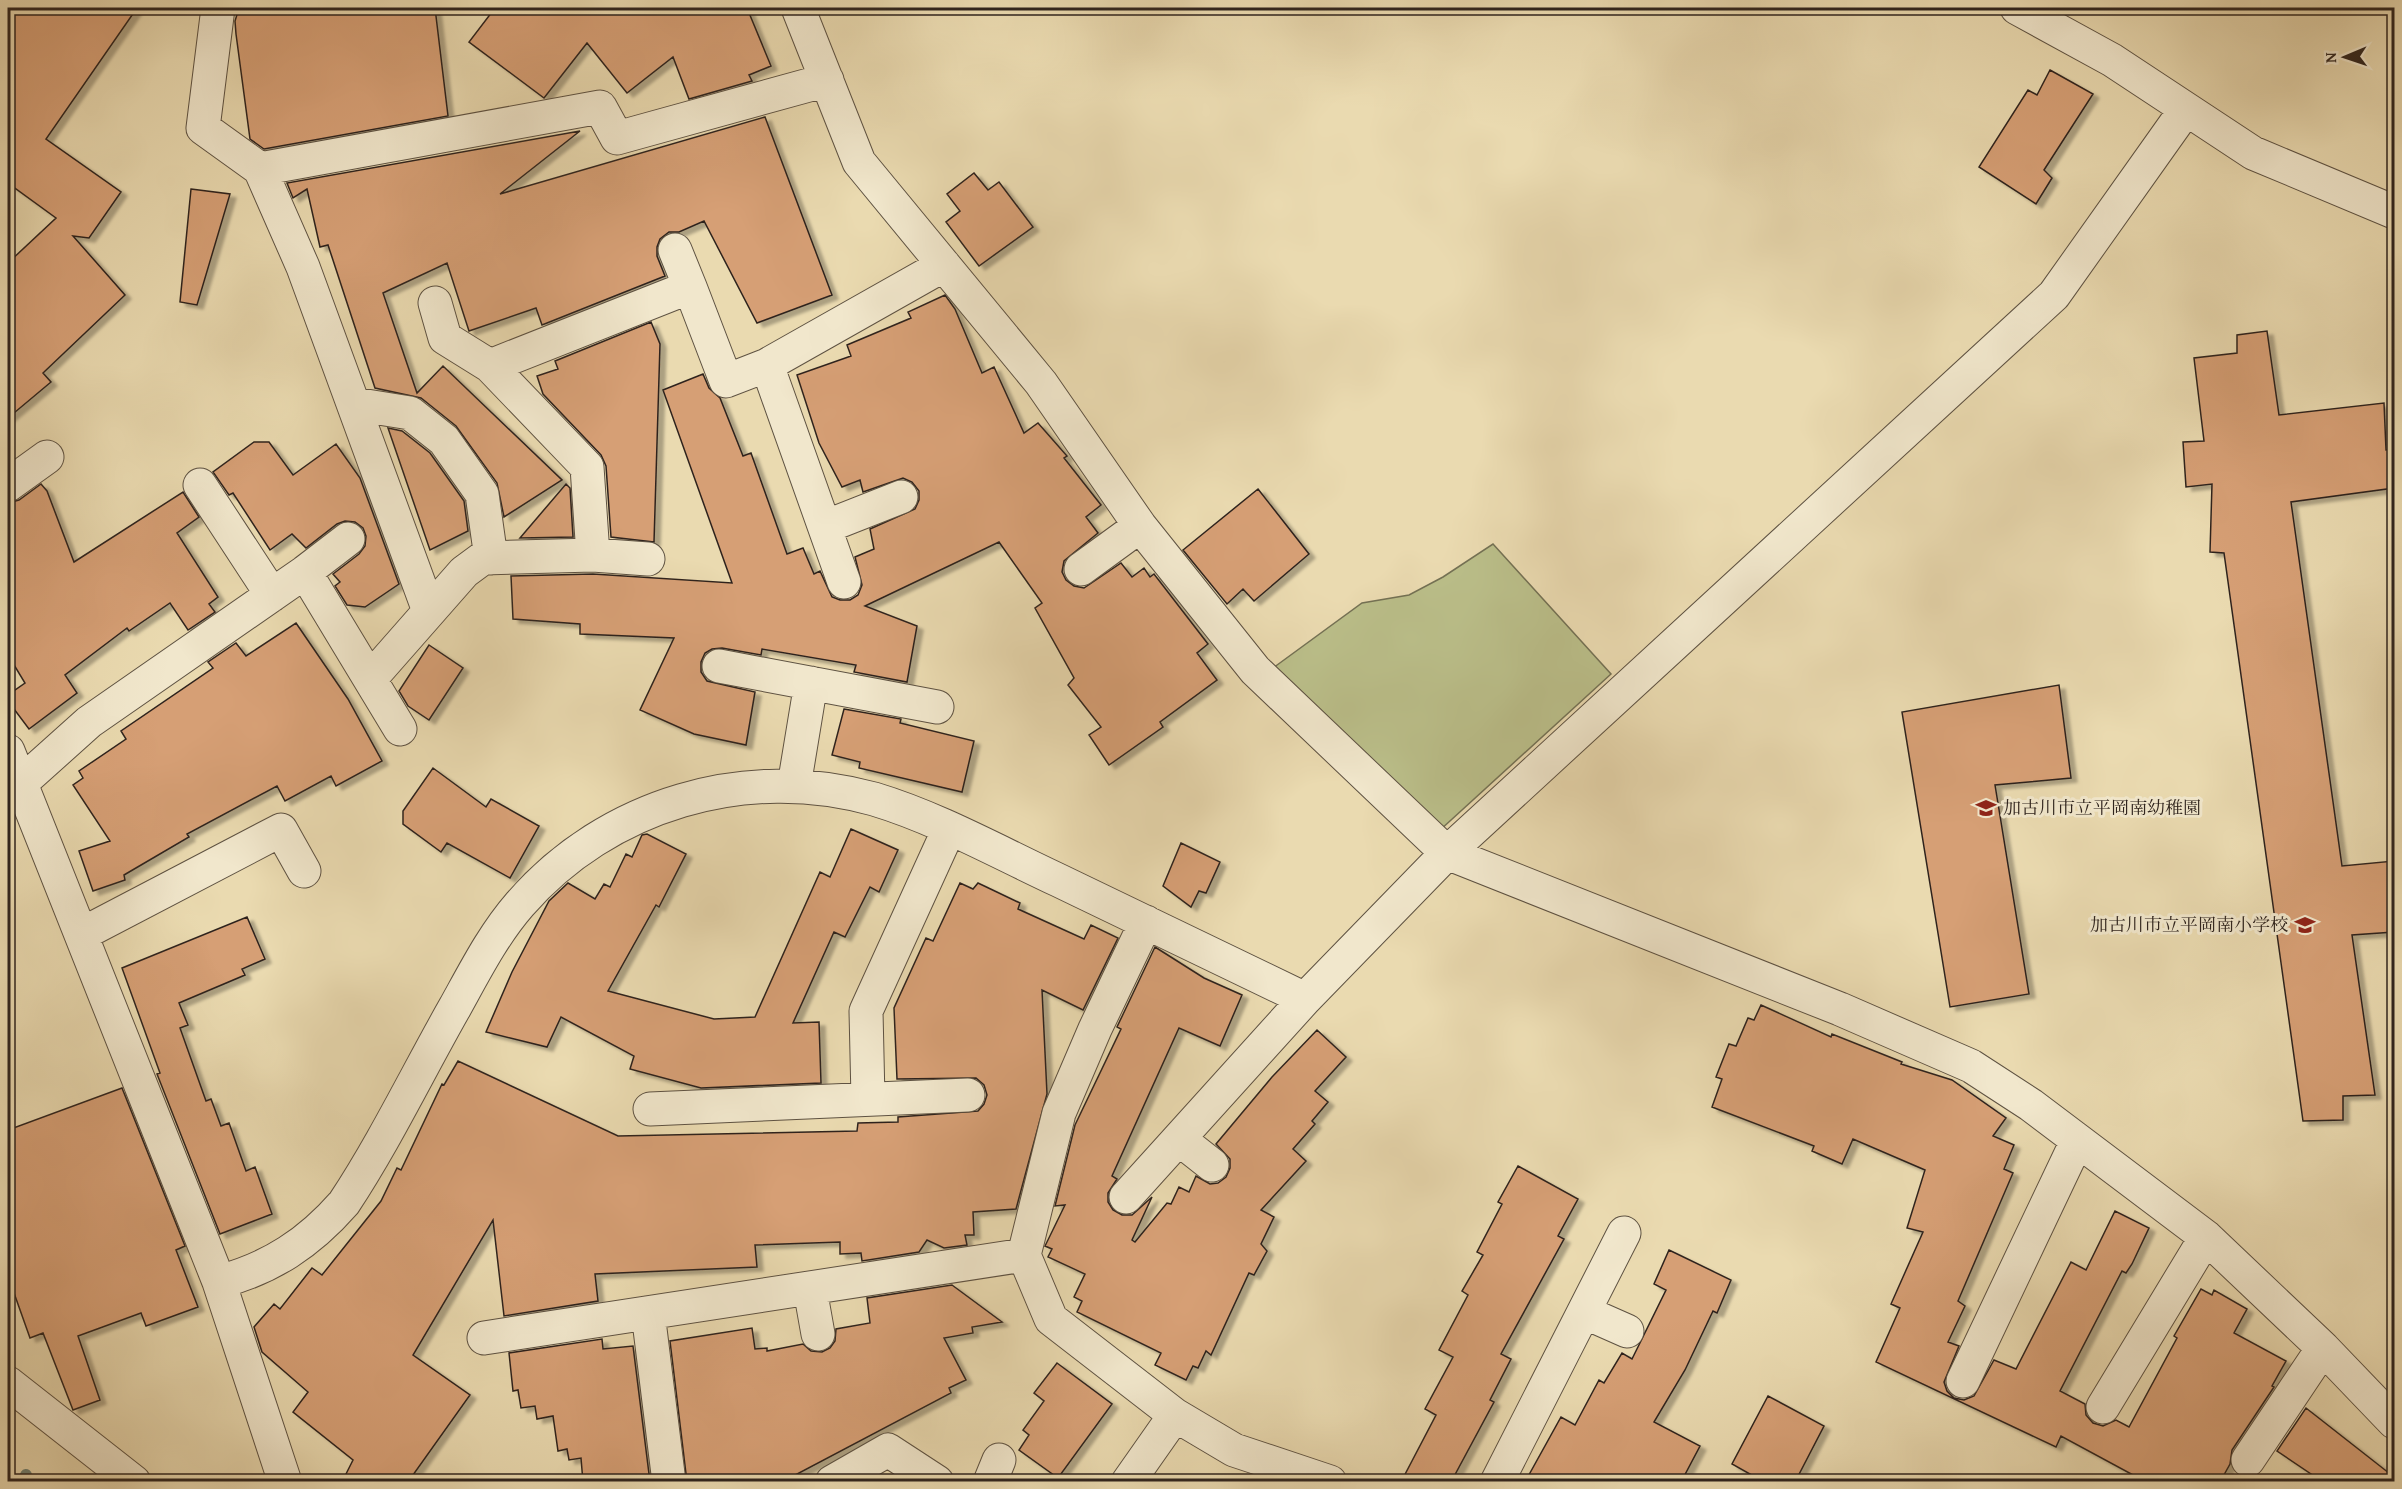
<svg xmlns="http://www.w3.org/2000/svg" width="2402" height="1489" font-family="'Gentium Book Plus','Noto Serif JP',serif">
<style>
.green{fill:#babe89;stroke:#747154;stroke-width:1.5}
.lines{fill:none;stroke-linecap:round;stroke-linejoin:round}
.stream{stroke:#6e7f73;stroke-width:12}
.building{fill:#d69f74;stroke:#2f241e;stroke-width:1.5;filter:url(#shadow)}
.minor-casing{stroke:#5e5242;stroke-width:35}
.tertiary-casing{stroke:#5e5242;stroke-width:35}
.minor{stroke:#f1e7cc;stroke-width:33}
.tertiary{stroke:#f1e7cc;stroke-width:33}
.labels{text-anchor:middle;stroke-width:6;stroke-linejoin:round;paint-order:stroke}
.poi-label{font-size:18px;fill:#2f241e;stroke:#f1e7cc;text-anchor:start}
</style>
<defs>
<filter id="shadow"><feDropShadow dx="6" dy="4" stdDeviation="1.5" flood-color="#0004"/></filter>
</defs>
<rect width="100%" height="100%" fill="#eadab0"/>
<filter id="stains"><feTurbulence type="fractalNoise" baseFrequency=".00333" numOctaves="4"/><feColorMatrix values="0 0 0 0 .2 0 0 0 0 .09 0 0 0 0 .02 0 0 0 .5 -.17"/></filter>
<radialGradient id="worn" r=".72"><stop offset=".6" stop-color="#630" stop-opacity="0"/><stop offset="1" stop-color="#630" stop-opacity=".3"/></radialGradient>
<path class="green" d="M 1493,544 L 1611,674 L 1439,831 L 1273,668 L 1362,603 L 1409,595 L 1443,577 Z"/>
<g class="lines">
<path class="stream" d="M 26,1475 L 27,1482"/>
</g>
<path class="building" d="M 8,8 L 137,8 L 46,139 L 121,192 L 89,238 L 73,236 L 125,295 L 43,373 L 51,382 L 8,418 L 8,263 L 56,218 L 8,183 Z
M 239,8 L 435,8 L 448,116 L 264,149 L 250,139 L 236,34 L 235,21 Z
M 495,8 L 747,8 L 771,66 L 749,75 L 752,81 L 689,99 L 673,57 L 627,93 L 587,43 L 544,98 L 469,42 Z
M 2050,70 L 2093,94 L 2044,170 L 2052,178 L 2036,204 L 1979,167 L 2028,90 L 2037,95 Z
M 765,117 L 832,295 L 757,323 L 704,221 L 679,232 L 669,232 L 660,239 L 657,247 L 657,256 L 665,276 L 542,325 L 536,308 L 469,331 L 447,263 L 383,293 L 417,393 L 443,366 L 562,480 L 504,517 L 497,483 L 456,426 L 421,398 L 375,388 L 328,245 L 320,247 L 307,189 L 293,198 L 287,183 L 580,131 L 500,194 Z
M 974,173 L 988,190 L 999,182 L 1033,227 L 979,266 L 946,222 L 960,211 L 947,194 Z
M 191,189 L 230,194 L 197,305 L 180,302 Z
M 945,295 L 955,309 L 982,373 L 994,367 L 1024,433 L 1038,423 L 1067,456 L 1064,458 L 1101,505 L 1086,517 L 1098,533 L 1064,561 L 1062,572 L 1066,580 L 1074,586 L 1084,588 L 1121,563 L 1132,577 L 1144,568 L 1150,577 L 1154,574 L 1208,644 L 1197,653 L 1217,680 L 1160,722 L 1163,727 L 1109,765 L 1089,735 L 1101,727 L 1068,685 L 1074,678 L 1035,608 L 1042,603 L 999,542 L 865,606 L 917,626 L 907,682 L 854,672 L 856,665 L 762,649 L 761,655 L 722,648 L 712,649 L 705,653 L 701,662 L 701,672 L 707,681 L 755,692 L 746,745 L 694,734 L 640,710 L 674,638 L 580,634 L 580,624 L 513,619 L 511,576 L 593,574 L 732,583 L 663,390 L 703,374 L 709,388 L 720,398 L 743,456 L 751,453 L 787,554 L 803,548 L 814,574 L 820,571 L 832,597 L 840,600 L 850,600 L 858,595 L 862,585 L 855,557 L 874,549 L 870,529 L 915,509 L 919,500 L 919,491 L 912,482 L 903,478 L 863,492 L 860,480 L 842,487 L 819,443 L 797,375 L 851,356 L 847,345 L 911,318 L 908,312 Z
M 651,322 L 660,344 L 654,542 L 611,537 L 606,466 L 601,455 L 543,394 L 537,376 L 558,369 L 555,361 Z
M 2267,331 L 2279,415 L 2384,403 L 2386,450 L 2394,449 L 2394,488 L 2291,502 L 2342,866 L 2394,861 L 2394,932 L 2352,935 L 2375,1095 L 2343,1096 L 2343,1120 L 2303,1121 L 2224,553 L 2210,552 L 2212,484 L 2186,487 L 2183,442 L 2204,441 L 2194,358 L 2237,353 L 2237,335 Z
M 388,428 L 402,431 L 430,453 L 464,501 L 468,531 L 430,550 Z
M 254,442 L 269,442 L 293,475 L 336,444 L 360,478 L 399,584 L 365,607 L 347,605 L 335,586 L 340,582 L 333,574 L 359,554 L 365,546 L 366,536 L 363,528 L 355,522 L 345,521 L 337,524 L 306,548 L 292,534 L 270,550 L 233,493 L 229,495 L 213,472 Z
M 41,484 L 47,491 L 74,562 L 183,492 L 199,517 L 177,533 L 218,597 L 209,604 L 215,612 L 188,630 L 170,603 L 129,631 L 127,628 L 65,675 L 77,693 L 29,729 L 8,701 L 8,695 L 25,683 L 8,655 L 8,503 L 19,500 Z
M 566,484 L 570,488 L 573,537 L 520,538 Z
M 1258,489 L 1309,554 L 1254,601 L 1243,589 L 1227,604 L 1183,550 Z
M 296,623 L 348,699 L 382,761 L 336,786 L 331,776 L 285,801 L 277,786 L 187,834 L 189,837 L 124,875 L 125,880 L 93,891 L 79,851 L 110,841 L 73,785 L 83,778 L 79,771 L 126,739 L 121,731 L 213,668 L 208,662 L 236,643 L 246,656 Z
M 429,645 L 463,668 L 429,720 L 408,706 L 399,691 Z
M 2059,685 L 2071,778 L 1995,785 L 2029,994 L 1950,1007 L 1902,712 Z
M 844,709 L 901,719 L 900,723 L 974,741 L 962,792 L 859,768 L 860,762 L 832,755 Z
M 433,768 L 486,807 L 491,799 L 539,826 L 510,878 L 447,843 L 441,852 L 403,824 L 403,811 Z
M 851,829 L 898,850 L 879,892 L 870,887 L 845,937 L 834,932 L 793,1023 L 819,1022 L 821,1083 L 701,1088 L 630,1069 L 634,1056 L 561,1017 L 547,1047 L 486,1032 L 512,972 L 549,901 L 568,883 L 595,899 L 604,884 L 610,887 L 626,854 L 632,857 L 642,835 L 647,834 L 686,854 L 659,907 L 656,905 L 608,991 L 714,1019 L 755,1017 L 820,872 L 830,877 Z
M 1181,843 L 1220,862 L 1206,893 L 1199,891 L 1191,907 L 1163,886 Z
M 960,883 L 973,889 L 978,883 L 1020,903 L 1018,909 L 1084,939 L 1091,925 L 1118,938 L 1083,1010 L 1042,990 L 1047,1094 L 1016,1209 L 973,1212 L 974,1235 L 965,1235 L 967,1245 L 944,1248 L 927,1240 L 919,1252 L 862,1261 L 861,1253 L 840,1254 L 840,1242 L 755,1245 L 757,1267 L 595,1274 L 598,1301 L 504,1316 L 493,1220 L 413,1355 L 470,1395 L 408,1482 L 342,1482 L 353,1460 L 293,1412 L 308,1392 L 262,1352 L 254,1327 L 274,1304 L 280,1309 L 312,1268 L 322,1275 L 381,1201 L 397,1168 L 401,1170 L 442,1084 L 444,1085 L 458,1061 L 618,1136 L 857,1131 L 858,1123 L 898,1122 L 898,1117 L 978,1111 L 984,1104 L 987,1095 L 984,1085 L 976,1078 L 897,1079 L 894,1008 L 926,938 L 933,941 Z
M 247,917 L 265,959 L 242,969 L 245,975 L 179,1003 L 188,1025 L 180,1028 L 206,1101 L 211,1099 L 221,1126 L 229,1123 L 246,1171 L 255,1167 L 272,1214 L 220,1234 L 157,1074 L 160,1073 L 122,968 Z
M 1155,947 L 1204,978 L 1242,995 L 1220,1046 L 1179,1028 L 1112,1176 L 1117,1179 L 1108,1193 L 1108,1202 L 1113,1210 L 1122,1215 L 1132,1215 L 1152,1197 L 1132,1240 L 1135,1242 L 1167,1203 L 1171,1204 L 1179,1187 L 1189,1192 L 1196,1176 L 1210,1184 L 1218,1183 L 1226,1177 L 1230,1168 L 1230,1159 L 1216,1144 L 1272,1077 L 1317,1030 L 1346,1057 L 1315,1091 L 1328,1102 L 1312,1121 L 1315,1124 L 1293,1149 L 1306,1161 L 1261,1210 L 1274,1217 L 1261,1244 L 1267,1251 L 1254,1275 L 1249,1273 L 1211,1355 L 1206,1351 L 1198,1368 L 1193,1366 L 1186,1380 L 1155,1365 L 1161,1353 L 1077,1312 L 1082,1301 L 1074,1297 L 1085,1274 L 1048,1257 L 1052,1249 L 1045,1246 L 1065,1205 L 1055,1206 L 1075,1125 L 1121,1029 L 1117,1027 Z
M 1761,1005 L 1831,1037 L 1832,1034 L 1902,1062 L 1901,1064 L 1952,1080 L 2006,1118 L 1993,1136 L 2014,1145 L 2004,1169 L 2013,1173 L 1958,1301 L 1965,1306 L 1948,1342 L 1959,1346 L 1944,1382 L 1947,1391 L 1954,1398 L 1964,1400 L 1974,1396 L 1994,1360 L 2016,1369 L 2071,1262 L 2086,1270 L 2115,1211 L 2149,1228 L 2132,1264 L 2126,1273 L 2122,1271 L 2060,1391 L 2085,1404 L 2086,1415 L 2093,1423 L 2103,1426 L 2116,1420 L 2129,1427 L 2177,1338 L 2174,1336 L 2201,1289 L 2212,1295 L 2214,1290 L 2247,1309 L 2234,1333 L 2286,1361 L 2272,1386 L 2274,1387 L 2232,1450 L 2230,1464 L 2220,1482 L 2146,1482 L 2061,1436 L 2056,1447 L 1876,1362 L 1900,1308 L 1891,1304 L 1923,1232 L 1907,1228 L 1925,1170 L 1853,1139 L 1842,1164 L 1812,1151 L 1814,1146 L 1712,1107 L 1722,1079 L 1716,1077 L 1729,1044 L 1736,1046 L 1748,1018 L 1754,1020 Z
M 122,1088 L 185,1246 L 176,1250 L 198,1307 L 146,1326 L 141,1313 L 78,1336 L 100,1400 L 73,1410 L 43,1333 L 30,1338 L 8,1276 L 8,1130 Z
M 1518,1166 L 1578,1199 L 1558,1236 L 1564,1239 L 1501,1354 L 1511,1359 L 1490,1400 L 1494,1402 L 1451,1482 L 1401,1482 L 1436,1415 L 1425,1409 L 1453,1357 L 1439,1350 L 1468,1295 L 1462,1291 L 1483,1255 L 1477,1252 L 1502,1204 L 1498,1202 Z
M 1669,1250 L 1731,1280 L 1717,1313 L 1713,1311 L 1685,1370 L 1654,1422 L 1700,1446 L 1681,1482 L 1525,1482 L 1561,1417 L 1575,1425 L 1599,1380 L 1604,1383 L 1622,1353 L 1632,1359 L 1666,1290 L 1654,1284 Z
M 952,1285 L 1002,1322 L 972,1327 L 973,1333 L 944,1338 L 966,1380 L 949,1388 L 951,1393 L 782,1482 L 687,1482 L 670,1341 L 752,1328 L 755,1349 L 767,1348 L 767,1351 L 803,1344 L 811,1351 L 822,1352 L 830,1348 L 835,1341 L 836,1329 L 870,1323 L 867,1298 Z
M 602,1339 L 603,1349 L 633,1346 L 650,1482 L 583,1482 L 581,1458 L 569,1460 L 567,1449 L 558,1451 L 553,1416 L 537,1419 L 535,1406 L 521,1408 L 518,1390 L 513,1391 L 509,1353 Z
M 1057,1363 L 1112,1404 L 1058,1478 L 1019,1450 L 1029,1435 L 1023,1430 L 1044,1401 L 1034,1393 Z
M 1768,1396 L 1824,1426 L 1795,1482 L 1764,1482 L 1732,1464 Z
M 2306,1408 L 2394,1477 L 2394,1482 L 2323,1482 L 2277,1451 Z"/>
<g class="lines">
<g class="minor-casing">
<path id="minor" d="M 218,8 L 203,128 L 260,169 L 600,107 L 617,138 L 827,80
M 798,8 L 859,162 L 1041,383 L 1140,526 L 1255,670 L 1447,853 L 1840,1009 L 1971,1066 L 2031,1105 L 2206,1237 L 2323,1348 L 2394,1422
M 2017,8 L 2112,60 L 2253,153 L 2394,212
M 260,169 L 303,267 L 429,611
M 675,250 L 690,287
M 435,303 L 445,338 L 490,366 L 587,467 L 593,555
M 490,366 L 690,287 L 726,381 L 767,365
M 354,404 L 410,413 L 444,440 L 482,494 L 491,558
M 8,485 L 47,457
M 200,485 L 272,595
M 825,527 L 901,497
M 1081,569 L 1140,526
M 305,572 L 400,729
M 844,582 L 767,365 L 944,265
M 719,666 L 937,707
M 370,679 L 464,572 L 483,558 L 593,555 L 648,559
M 8,751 L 219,1282 L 285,1482
M 21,783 L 89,722 L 305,572 L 348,539
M 794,786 L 811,683
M 1146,922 L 1095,1029 L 1059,1113 L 1024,1255 L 1051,1319 L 1175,1415 L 1234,1450 L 1330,1482
M 82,934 L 281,830 L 304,871
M 868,1099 L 866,1011 L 949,829
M 650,1109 L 968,1095
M 1179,1139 L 1212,1165
M 1126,1197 L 1305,999 L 1447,853 L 2054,295 L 2186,109
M 219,1282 C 271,1268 309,1243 344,1203 C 385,1141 418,1072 455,1007 C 475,971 493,935 520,904 C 607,804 746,763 874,799 C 937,818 998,852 1058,880 C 1140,919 1222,959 1305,999
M 810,1289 L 818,1334
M 1584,1312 L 1627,1331
M 648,1313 L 669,1482
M 484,1338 L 1024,1255
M 1963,1381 L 2077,1141
M 2103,1407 L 2206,1237
M 2248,1460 L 2323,1348
M 832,1482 L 888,1450 L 937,1482
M 990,1482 L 999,1460
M 1128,1482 L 1175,1415
M 1497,1482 L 1624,1233"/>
</g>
<g class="tertiary-casing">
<path id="tertiary" d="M 8,1383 L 134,1482"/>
</g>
<use href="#minor" class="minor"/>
<use href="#tertiary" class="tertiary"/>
</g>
<defs>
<g id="school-bare" transform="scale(1.62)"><path d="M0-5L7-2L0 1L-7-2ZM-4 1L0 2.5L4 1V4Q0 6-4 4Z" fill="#8f2418" stroke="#f1e7cc" stroke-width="2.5" paint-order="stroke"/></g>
</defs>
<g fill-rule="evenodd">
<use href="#school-bare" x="1986" y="808"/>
<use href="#school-bare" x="2305" y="925"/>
</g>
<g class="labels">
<g class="poi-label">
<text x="2003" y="814">加古川市立平岡南幼稚園</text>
<text x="2288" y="931" text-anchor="end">加古川市立平岡南小学校</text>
</g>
</g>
<rect width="2402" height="1489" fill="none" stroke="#eadab0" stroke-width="30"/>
<rect x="9" y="9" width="2384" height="1471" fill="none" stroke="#2f241e" stroke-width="3"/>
<rect x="15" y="15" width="2372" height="1459" fill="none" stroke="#2f241e" stroke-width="1.5"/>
<g transform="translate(2345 57) rotate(268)" stroke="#f1e7cc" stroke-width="4.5" paint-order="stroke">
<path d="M0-4.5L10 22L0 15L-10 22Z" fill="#2f241e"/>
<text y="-9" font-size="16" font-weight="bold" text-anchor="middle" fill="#2f241e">N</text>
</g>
<rect width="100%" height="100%" filter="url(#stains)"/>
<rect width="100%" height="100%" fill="url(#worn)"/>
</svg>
